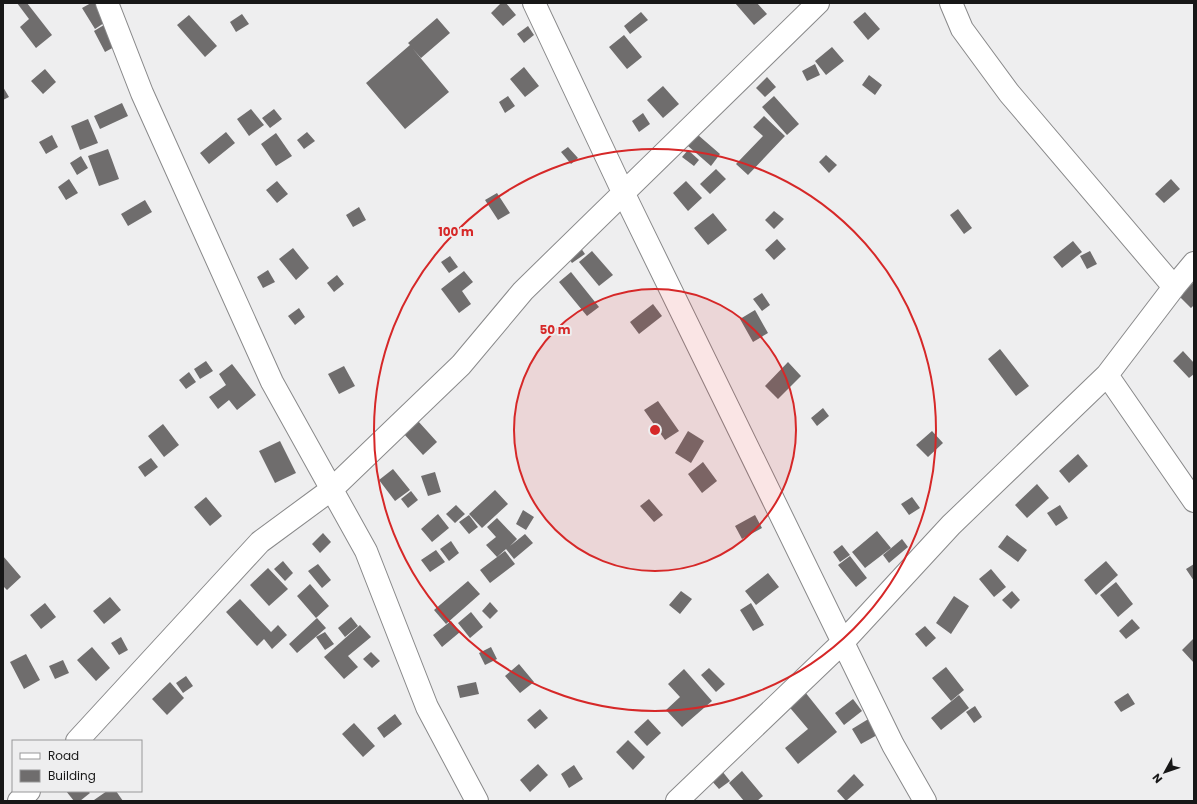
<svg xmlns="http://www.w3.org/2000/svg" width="1197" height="804" font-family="Poppins,sans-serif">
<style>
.building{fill:#6f6d6d}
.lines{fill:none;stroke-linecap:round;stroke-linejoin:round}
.minor-casing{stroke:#89898a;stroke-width:24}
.minor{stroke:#fff;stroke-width:22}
.ring{fill:none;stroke:#d62828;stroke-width:2}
.centre{fill:#d62828;stroke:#eeeeef;stroke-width:2}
.ring-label{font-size:12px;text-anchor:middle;font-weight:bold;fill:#d62828;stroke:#eeeeef;stroke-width:4;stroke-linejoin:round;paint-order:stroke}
</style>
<rect width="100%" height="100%" fill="#eeeeef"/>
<path class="building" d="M 17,3 L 27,3 L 52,35 L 36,48 L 20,27 L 29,19 Z
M 91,3 L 95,3 L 107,21 L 95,29 L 82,8 Z
M 501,3 L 506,3 L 516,15 L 503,26 L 491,13 Z
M 735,3 L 757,3 L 767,14 L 754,25 Z
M 641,12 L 648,20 L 630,34 L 624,26 Z
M 865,12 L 880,29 L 868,40 L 853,22 Z
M 242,14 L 249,24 L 236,32 L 230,22 Z
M 189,15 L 217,46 L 205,57 L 177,25 Z
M 437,18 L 450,33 L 421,58 L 413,49 L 449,92 L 405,129 L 366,83 L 410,45 L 408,43 Z
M 104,25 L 116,46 L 105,52 L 94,31 Z
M 528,26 L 534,35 L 524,43 L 517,34 Z
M 624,35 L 642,57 L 627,69 L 609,47 Z
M 832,47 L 844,61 L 826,75 L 815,61 Z
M 815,64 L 820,75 L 807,81 L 802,71 Z
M 524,67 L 539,86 L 525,97 L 510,79 Z
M 45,69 L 56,82 L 43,94 L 31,81 Z
M 869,75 L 882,85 L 875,95 L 862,85 Z
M 767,77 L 776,87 L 765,97 L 756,88 Z
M 663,86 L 679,104 L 663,118 L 647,100 Z
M 3,87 L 9,97 L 3,100 Z
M 508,96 L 515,106 L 505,113 L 499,102 Z
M 774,96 L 799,124 L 787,135 L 762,107 Z
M 122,103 L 128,116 L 100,129 L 94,116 Z
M 251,109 L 264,125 L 249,136 L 237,119 Z
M 274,109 L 282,119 L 270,128 L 262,118 Z
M 643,113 L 650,124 L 639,132 L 632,121 Z
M 764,116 L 785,136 L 748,175 L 736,164 L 763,136 L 753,127 Z
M 88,119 L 98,143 L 80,150 L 71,126 Z
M 226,132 L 235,143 L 209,164 L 200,153 Z
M 307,132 L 315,141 L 304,149 L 297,140 Z
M 276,133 L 292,156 L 276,166 L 261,144 Z
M 52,135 L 58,147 L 46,154 L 39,142 Z
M 698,135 L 720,154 L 711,166 L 688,146 Z
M 568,147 L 578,158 L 571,164 L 561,152 Z
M 108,149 L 119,179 L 99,186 L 88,156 Z
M 688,150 L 699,160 L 694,166 L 682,157 Z
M 826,155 L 837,165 L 829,173 L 819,162 Z
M 81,156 L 88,168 L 77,175 L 70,163 Z
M 716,169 L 726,179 L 710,194 L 700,184 Z
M 69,179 L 78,193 L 66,200 L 58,187 Z
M 1171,179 L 1180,189 L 1164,203 L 1155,194 Z
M 277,181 L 288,194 L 277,203 L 266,190 Z
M 686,181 L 702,198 L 688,211 L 673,193 Z
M 497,193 L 510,213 L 498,220 L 485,200 Z
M 145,200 L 152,212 L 128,226 L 121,214 Z
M 359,207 L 366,220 L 353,227 L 346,215 Z
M 958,209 L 972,228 L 964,234 L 950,215 Z
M 774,211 L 784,219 L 774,229 L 765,220 Z
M 713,213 L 727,230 L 708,245 L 694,228 Z
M 777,239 L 786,249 L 774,260 L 765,250 Z
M 1073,241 L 1082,252 L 1062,268 L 1053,257 Z
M 578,244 L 585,254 L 572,263 L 565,253 Z
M 293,248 L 309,268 L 296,280 L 279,259 Z
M 592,251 L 613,275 L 599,286 L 579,262 Z
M 1090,251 L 1097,264 L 1087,269 L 1080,256 Z
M 450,256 L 458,267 L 449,273 L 441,262 Z
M 268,270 L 275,282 L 263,288 L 257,277 Z
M 464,271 L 473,282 L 462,291 L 471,304 L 459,313 L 441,289 Z
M 571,272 L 599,307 L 587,316 L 559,282 Z
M 337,275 L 344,284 L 334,292 L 327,283 Z
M 1194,282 L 1194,305 L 1191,308 L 1179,296 Z
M 762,293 L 770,305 L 762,311 L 753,299 Z
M 653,304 L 662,316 L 639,334 L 630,322 Z
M 299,308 L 305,317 L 295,325 L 288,316 Z
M 755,310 L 768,333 L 753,342 L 740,319 Z
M 1000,349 L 1029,386 L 1016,396 L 988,359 Z
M 1183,351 L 1194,363 L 1194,374 L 1189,378 L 1173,361 Z
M 206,361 L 213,371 L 200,379 L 194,369 Z
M 788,362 L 801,376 L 778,399 L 765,386 Z
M 232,364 L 256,395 L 237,410 L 229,400 L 218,409 L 209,397 L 226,385 L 219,374 Z
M 344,366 L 355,386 L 339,394 L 328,374 Z
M 189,372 L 196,382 L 186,389 L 179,380 Z
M 658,401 L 679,431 L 665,440 L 644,410 Z
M 823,408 L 829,416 L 817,426 L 811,418 Z
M 418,421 L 437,442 L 423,455 L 404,434 Z
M 163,424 L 179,445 L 164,457 L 148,436 Z
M 688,431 L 704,441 L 691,463 L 675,453 Z
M 932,431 L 943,443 L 928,457 L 916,445 Z
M 280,441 L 296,473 L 275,483 L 259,451 Z
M 1078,454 L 1088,466 L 1069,483 L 1059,471 Z
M 151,458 L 158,467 L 145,477 L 138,467 Z
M 703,462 L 717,481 L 702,493 L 688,474 Z
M 393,469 L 410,490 L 395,501 L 379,480 Z
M 435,472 L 441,492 L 428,496 L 421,476 Z
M 1037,484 L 1049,498 L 1027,518 L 1015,505 Z
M 495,490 L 508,504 L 482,528 L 469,514 Z
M 411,491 L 418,500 L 408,508 L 401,499 Z
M 206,497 L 222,516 L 210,526 L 194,507 Z
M 912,497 L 920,508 L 909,515 L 901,504 Z
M 649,499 L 663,515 L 654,522 L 640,506 Z
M 456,505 L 465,514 L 455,523 L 446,514 Z
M 1060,505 L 1068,518 L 1056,526 L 1047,513 Z
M 523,510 L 534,517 L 526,530 L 516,524 Z
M 438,514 L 449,528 L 432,542 L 421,529 Z
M 469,515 L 478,527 L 469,534 L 459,522 Z
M 755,515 L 762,528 L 742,539 L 735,526 Z
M 497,518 L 517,539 L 510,546 L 525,534 L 533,543 L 514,559 L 506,549 L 497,557 L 486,545 L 496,537 L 487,527 Z
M 877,531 L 891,548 L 865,568 L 852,552 Z
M 323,533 L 331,542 L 320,553 L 312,544 Z
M 1007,535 L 1027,550 L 1018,562 L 998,547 Z
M 902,539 L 908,547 L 889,563 L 883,555 Z
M 451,541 L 459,553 L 449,561 L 440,549 Z
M 842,545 L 850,555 L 840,562 L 833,552 Z
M 436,550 L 445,562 L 430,572 L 421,560 Z
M 505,551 L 515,564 L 490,583 L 480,570 Z
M 3,556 L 21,577 L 7,590 L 3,586 Z
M 850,556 L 867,578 L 856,587 L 838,565 Z
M 283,561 L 293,573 L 285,581 L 274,569 Z
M 1106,561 L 1118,575 L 1096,595 L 1084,580 Z
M 318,564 L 331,580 L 322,588 L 308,571 Z
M 1194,564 L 1194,581 L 1186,569 Z
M 268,568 L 288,589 L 269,606 L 250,585 Z
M 991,569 L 1006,587 L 994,597 L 979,579 Z
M 768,573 L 779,587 L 756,605 L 745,591 Z
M 468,581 L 480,594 L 446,624 L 434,610 Z
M 1116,582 L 1133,604 L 1118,617 L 1100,595 Z
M 310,584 L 329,606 L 316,618 L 297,596 Z
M 681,591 L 692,599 L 680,614 L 669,605 Z
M 1012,591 L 1020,600 L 1011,609 L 1002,600 Z
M 954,596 L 969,606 L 951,634 L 936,623 Z
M 110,597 L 121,610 L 104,624 L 93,611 Z
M 240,599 L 271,632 L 278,625 L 287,635 L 272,649 L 264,639 L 257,646 L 226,612 Z
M 490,602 L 498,611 L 490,619 L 482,611 Z
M 45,603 L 56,617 L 41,629 L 30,615 Z
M 751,603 L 764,625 L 753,631 L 740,610 Z
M 471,612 L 483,627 L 470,638 L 458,623 Z
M 351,617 L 358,626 L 345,637 L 338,628 Z
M 317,618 L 326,628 L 297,653 L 289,644 Z
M 1132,619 L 1140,628 L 1126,639 L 1119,631 Z
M 451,621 L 460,632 L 442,647 L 433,635 Z
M 360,625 L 371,637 L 348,656 L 358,667 L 344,679 L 324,657 Z
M 925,626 L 936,638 L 926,647 L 915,634 Z
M 325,632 L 334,644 L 325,650 L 316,637 Z
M 121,637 L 128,650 L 119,655 L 111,643 Z
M 1194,638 L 1194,663 L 1182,650 Z
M 92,647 L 110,668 L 96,681 L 77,660 Z
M 491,647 L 497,659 L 485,665 L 479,653 Z
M 371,652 L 380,661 L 372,668 L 363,659 Z
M 26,654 L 40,680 L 24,689 L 10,662 Z
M 63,660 L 69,673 L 55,679 L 49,666 Z
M 519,664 L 534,682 L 520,693 L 505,676 Z
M 946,667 L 964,690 L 951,701 L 932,678 Z
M 709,668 L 725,684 L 716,692 L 701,675 Z
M 684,669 L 712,701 L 682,727 L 666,710 L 680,697 L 668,684 Z
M 186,676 L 193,686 L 183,693 L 176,683 Z
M 170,682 L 184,698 L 167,715 L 152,699 Z
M 476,682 L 479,694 L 460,698 L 457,686 Z
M 797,682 L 837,732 L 798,764 L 785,748 L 808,729 L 780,696 Z
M 1128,693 L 1135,704 L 1121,712 L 1114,702 Z
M 959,695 L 969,708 L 941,730 L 931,718 Z
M 853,699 L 862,711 L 844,725 L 835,713 Z
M 975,706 L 982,717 L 974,723 L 966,712 Z
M 540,709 L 548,718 L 535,729 L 527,720 Z
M 395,714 L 402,724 L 384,738 L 377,728 Z
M 870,718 L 879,734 L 861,744 L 852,729 Z
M 648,719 L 661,733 L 647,746 L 634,732 Z
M 354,723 L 375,746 L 363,757 L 342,734 Z
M 628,740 L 645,757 L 633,770 L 616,752 Z
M 538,764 L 548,775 L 530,792 L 520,780 Z
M 574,765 L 583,779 L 569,788 L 561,774 Z
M 722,771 L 730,781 L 719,789 L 711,780 Z
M 742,771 L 763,796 L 757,801 L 744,801 L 729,783 Z
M 854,774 L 864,785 L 846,801 L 837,791 Z
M 66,791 L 88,791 L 90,793 L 80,801 L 74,801 Z
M 107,791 L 116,791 L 123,801 L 95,801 L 94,800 Z"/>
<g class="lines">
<g class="minor-casing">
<path id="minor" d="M 107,3 L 142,93 L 272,382 L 366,551 L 427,707 L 477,801
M 534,3 L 623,192 L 893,745 L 925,801
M 951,3 L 962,29 L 1009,93 L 1174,287
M 1107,375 L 1194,501
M 77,741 L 260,542 L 332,489 L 461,365 L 523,291 L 818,3
M 19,801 L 29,791
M 677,801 L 843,642 L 951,525 L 1107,375 L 1174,287 L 1194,263"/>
</g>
<use href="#minor" class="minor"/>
</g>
<circle cx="655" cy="430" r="141" fill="#d62828" fill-opacity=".12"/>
<g class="ring">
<circle cx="655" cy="430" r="141"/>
<circle cx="655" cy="430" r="281"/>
</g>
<circle cx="655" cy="430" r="6" class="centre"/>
<g class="ring-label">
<text x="456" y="236">100 m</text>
<text x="555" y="334">50 m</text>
</g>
<rect width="1197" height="804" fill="none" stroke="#171717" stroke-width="8"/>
<rect x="12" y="740" width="130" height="52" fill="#eeeeef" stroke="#989899"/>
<rect x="20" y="753" width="20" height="6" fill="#ffffff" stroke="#989899"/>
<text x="48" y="760" font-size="12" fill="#171717">Road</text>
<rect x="20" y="770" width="20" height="12" fill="#6f6d6d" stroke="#989899"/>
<text x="48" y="780" font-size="12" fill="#171717">Building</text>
<g transform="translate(1165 772) rotate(230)" stroke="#eeeeef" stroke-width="3" paint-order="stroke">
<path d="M0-3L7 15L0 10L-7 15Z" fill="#171717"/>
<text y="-6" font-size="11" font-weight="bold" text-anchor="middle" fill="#171717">N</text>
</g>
</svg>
